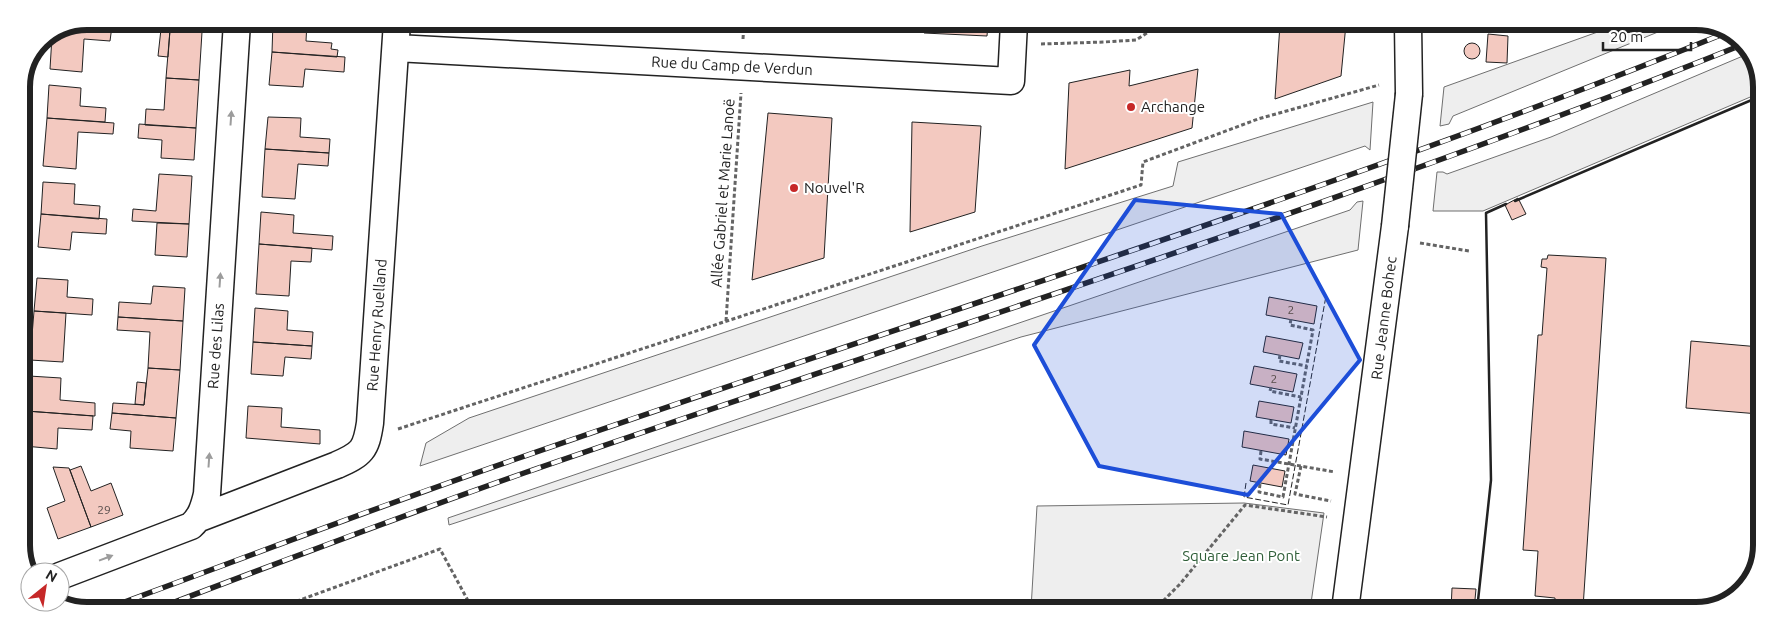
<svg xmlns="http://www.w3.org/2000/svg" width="1783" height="632" font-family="Ubuntu,sans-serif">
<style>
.green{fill:#eee;stroke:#6f6f6f}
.building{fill:#f3c9c0;stroke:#222}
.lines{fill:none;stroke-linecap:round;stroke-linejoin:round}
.street-casing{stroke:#222;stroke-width:29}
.path{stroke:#646464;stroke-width:3;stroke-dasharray:4 2.5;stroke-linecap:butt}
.street{stroke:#fff;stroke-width:26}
.rail-casing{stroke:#222;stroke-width:5.5}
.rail{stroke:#fff;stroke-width:4;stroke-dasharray:11;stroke-linecap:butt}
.street-bridge-casing{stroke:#222;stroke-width:29;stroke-linecap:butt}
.street-bridge{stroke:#fff;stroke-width:26}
.fence{stroke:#222;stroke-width:1;stroke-dasharray:6 2.5;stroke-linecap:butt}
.wall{stroke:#222;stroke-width:2.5}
.oneway{fill:#9c9c9c}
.marked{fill:#1d4ed8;fill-opacity:0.2;stroke:#1d4ed8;stroke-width:4;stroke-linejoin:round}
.poi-dot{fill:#c62828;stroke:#fff;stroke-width:2}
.labels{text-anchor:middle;stroke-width:4;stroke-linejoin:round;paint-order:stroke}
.number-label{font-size:12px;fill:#564c4a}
.street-label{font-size:15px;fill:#222;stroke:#fff}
.poi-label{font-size:15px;fill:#222;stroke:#fff;text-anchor:start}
.park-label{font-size:15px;fill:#2f5e38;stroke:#fff}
.rim{fill:none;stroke:#222;stroke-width:6}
</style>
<rect width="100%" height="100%" fill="#fff"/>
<path class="green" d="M 1620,24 L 1675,25 L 1453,116 L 1449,124 L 1440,126 L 1444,87 Z
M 1750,53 L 1762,83 L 1762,92 L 1483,211 L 1433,211 L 1437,172 L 1443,172 L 1447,174 L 1551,137 Z
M 1373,102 L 1370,150 L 1365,146 L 420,466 L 426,443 L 469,418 L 982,246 L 1173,186 L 1178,162 Z
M 1363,201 L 1358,250 L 1021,337 L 449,525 L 448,518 L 1350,210 L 1357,202 Z
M 1244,503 L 1324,513 L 1310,610 L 1031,609 L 1037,506 Z"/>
<path class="building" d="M 87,21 L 128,21 L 128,27 L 82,24 Z
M 145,21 L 203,21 L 202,32 L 144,28 Z
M 273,22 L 307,22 L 306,41 L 332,43 L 331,49 L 338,50 L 337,57 L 272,52 Z
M 774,23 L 837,23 L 836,28 L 774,25 Z
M 925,23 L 988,23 L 987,36 L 924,33 Z
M 82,24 L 112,26 L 110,41 L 84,39 L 82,72 L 50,69 L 52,36 Z
M 1280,24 L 1346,24 L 1341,76 L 1275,99 Z
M 161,29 L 170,30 L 168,57 L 158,56 Z
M 170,30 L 202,32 L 199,80 L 166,78 Z
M 1488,34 L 1508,36 L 1507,63 L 1486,62 Z
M1464 51a8 8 0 1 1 16 0a8 8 0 1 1-16 0Z
M 272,52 L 345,57 L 344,72 L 305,69 L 303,87 L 269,85 Z
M 1198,69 L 1192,128 L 1065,169 L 1069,83 L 1130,70 L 1129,86 Z
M 166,78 L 199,80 L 196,128 L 145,125 L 146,109 L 164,110 Z
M 49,85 L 81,88 L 80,106 L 106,108 L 105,122 L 47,118 Z
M 768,113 L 832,118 L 824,258 L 752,280 Z
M 268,117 L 301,118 L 300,137 L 330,139 L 329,153 L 265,149 Z
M 47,118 L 114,123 L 113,134 L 78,132 L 76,169 L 43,166 Z
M 912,122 L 981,126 L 975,212 L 910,232 Z
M 139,124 L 196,128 L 194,160 L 161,158 L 162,140 L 138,138 Z
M 265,149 L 329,153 L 328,166 L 298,164 L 295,199 L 262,197 Z
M 159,174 L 192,176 L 189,224 L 132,221 L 133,209 L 156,211 Z
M 43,182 L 75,184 L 74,204 L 100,206 L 99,219 L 41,214 Z
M 1518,198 L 1526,214 L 1512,220 L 1505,205 Z
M 261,212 L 294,215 L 293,233 L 333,236 L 332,250 L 259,244 Z
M 41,214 L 107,219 L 106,234 L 72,232 L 70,250 L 38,247 Z
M 157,223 L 189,224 L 187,257 L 155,255 Z
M 259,244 L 312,248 L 311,262 L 291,261 L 289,296 L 256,294 Z
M 1548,255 L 1606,258 L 1583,608 L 1589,609 L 1589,611 L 1555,610 L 1555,598 L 1535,596 L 1538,551 L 1523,550 L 1538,335 L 1542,335 L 1547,268 L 1541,267 L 1542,259 L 1547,259 Z
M 37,278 L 68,280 L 67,297 L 93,299 L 92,315 L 34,311 Z
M 153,286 L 185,288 L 183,321 L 118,317 L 119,302 L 151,304 Z
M 1269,297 L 1317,306 L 1314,324 L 1266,315 Z
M 255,308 L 288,311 L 287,330 L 313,332 L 312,346 L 253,342 Z
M 34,311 L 66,313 L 63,362 L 30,360 Z
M 118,317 L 183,321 L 180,370 L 148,368 L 150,332 L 117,330 Z
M 1266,336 L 1303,343 L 1299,359 L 1263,352 Z
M 1691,341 L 1760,347 L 1759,414 L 1686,408 Z
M 253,342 L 312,346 L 311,359 L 285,357 L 283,376 L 251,374 Z
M 1254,366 L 1297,374 L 1293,392 L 1250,384 Z
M 148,368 L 180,370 L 176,418 L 112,413 L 113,403 L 144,405 Z
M 29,376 L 61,378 L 60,400 L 95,403 L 95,416 L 26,411 Z
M 137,382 L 146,383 L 144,405 L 135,404 Z
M 1259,401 L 1294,407 L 1291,423 L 1256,417 Z
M 248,406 L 282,408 L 281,427 L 320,430 L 320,444 L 246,438 Z
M 26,411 L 93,416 L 92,430 L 58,428 L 57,449 L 24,446 Z
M 112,413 L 176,418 L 173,451 L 130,448 L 131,431 L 110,429 Z
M 1244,431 L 1289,439 L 1286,455 L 1242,447 Z
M 1253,465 L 1285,471 L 1282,487 L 1250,481 Z
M 81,466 L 91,491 L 111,483 L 123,515 L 91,527 L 70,470 Z
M 53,467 L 69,468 L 91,527 L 58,539 L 47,508 L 65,501 Z
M 1452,588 L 1476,589 L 1474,610 L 1451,610 Z"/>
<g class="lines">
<g class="street-casing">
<path id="street" d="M 1408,24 L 1409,94
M 396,48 L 1011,81 L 1014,23
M 200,518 L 337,465 C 362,454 366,450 370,423 L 397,22
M 60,576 L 191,526 C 201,517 204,507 207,494 L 237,22
M 1345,610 L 1395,226"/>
</g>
<path class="path" d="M 743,39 L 744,23
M 1041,44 L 1104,42 L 1136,40 L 1150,31 L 1168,24
M 1420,243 L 1469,251
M 726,321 L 741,93
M 1280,355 L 1279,361 L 1307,366
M 1271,387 L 1270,391 L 1301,397
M 1271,420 L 1271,424 L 1295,428
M 398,429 L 1141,185 L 1143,162 L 1258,119 L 1379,85
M 1261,451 L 1260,459 L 1335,472
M 1301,466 L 1295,494 L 1331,501
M 1260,484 L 1259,492 L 1283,497 L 1313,330 L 1290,325 L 1291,319
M 278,608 L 440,549 L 472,608
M 1154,610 L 1180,584 L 1245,505 L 1327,517"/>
<use href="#street" class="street"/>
<g class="rail-casing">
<path id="rail" d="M 111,607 C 246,557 380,506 516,459 C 920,318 1331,193 1728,32
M 159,608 C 280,562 401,516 524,473 C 931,332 1344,205 1744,44"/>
</g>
<use href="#rail" class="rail"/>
<g class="street-bridge-casing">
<path id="street-bridge" d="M 1395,226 L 1409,94"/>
</g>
<use href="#street-bridge" class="street-bridge"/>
<path class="fence" d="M 1246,483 L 1244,497 L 1288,505 L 1326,296"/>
<path class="wall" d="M 1515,201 L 1761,96
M 1477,610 L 1491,480 L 1486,213 L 1506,204"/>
</g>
<defs><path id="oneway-solid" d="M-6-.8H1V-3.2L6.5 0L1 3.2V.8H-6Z" transform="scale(1.25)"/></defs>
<g class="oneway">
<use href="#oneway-solid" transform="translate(231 118) rotate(-86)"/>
<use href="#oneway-solid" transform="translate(220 280) rotate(-86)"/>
<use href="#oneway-solid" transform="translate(209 460) rotate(-86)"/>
<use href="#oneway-solid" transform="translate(106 558) rotate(-21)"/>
</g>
<path class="marked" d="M 1135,200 L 1281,214 L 1360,360 L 1248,495 L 1099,466 L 1034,345 Z"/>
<g class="poi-dot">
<circle cx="1131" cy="107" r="5"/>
<circle cx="794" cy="188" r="5"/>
</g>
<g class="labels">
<g class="number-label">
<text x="1291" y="314">2</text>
<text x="1274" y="383">2</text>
<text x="104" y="514">29</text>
</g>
<g class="street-label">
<text transform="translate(732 66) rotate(3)" y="5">Rue du Camp de Verdun</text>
<text transform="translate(723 193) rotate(-86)" y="5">Allée Gabriel et Marie Lanoë</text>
<text transform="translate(1384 318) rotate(-83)" y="5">Rue Jeanne Bohec</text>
<text transform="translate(377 325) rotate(-86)" y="5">Rue Henry Ruelland</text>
<text transform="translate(216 346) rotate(-86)" y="5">Rue des Lilas</text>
</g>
<g class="poi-label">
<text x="1141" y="112">Archange</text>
<text x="804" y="193">Nouvel'R</text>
</g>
<g class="park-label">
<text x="1241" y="561">Square Jean Pont</text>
</g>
</g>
<path d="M0 0H1783V632H0ZM87 30H1696A57 57 0 0 1 1753 87V545A57 57 0 0 1 1696 602H87A57 57 0 0 1 30 545V87A57 57 0 0 1 87 30Z" fill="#fff" fill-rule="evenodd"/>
<path class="rim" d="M87 30H1696A57 57 0 0 1 1753 87V545A57 57 0 0 1 1696 602H87A57 57 0 0 1 30 545V87A57 57 0 0 1 87 30Z"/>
<g transform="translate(45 587) rotate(30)"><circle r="24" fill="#ffffff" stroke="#a7a7a7"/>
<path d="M0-4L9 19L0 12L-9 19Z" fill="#c62828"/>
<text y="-8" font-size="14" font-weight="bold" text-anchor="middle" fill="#222222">N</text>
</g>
<path d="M1603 42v8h88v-8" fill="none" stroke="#222222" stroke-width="2.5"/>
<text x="1610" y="42" font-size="15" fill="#222222" stroke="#ffffff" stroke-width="4" paint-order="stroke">20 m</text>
</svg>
